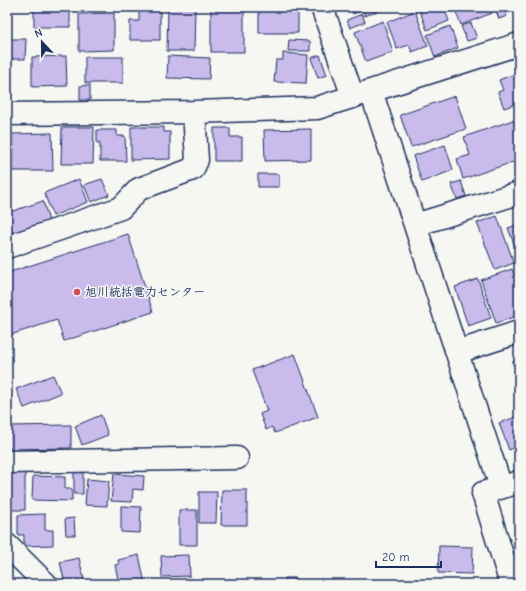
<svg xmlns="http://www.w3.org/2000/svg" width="526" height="591" font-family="'Comic Neue','Klee One',sans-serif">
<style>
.building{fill:#cabbed;stroke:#1b2f5e}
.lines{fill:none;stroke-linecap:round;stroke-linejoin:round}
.minor-casing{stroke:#1b2f5e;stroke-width:25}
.minor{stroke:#f6f6f2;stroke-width:22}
.poi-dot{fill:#d1495b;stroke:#f6f6f2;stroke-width:1.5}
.labels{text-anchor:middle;stroke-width:3;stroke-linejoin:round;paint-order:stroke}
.poi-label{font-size:12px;font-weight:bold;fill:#1b2f5e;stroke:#f6f6f2;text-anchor:start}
</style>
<rect width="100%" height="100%" fill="#f6f6f2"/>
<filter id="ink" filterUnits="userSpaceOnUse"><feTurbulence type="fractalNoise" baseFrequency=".025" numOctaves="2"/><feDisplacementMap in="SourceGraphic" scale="8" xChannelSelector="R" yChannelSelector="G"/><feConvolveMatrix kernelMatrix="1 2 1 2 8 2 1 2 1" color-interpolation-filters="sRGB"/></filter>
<g filter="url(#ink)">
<path class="building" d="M 34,7 L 70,7 L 70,27 L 34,27 Z
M 168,7 L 195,7 L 194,51 L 167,51 Z
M 211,7 L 244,7 L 244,52 L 211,52 Z
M 259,7 L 298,7 L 298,33 L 259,33 Z
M 350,7 L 378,7 L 380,10 L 365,16 L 363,10 L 353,14 Z
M 424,7 L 444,7 L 449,21 L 427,30 L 419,9 Z
M 454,7 L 490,7 L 492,13 L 461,25 Z
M 495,7 L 509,7 L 504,9 L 507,16 L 499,19 Z
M 139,10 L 160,10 L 160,40 L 130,40 L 130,21 L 139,21 Z
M 415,11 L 428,46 L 412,52 L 409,45 L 397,49 L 387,22 Z
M 114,13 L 114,50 L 79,51 L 79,14 Z
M 362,14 L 365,22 L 350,28 L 347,20 Z
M 383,21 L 393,52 L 366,62 L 355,32 Z
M 471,23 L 477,38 L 467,41 L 461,26 Z
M 450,26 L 458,48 L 435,57 L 427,35 Z
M 7,39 L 26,39 L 25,59 L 7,59 Z
M 289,40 L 310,41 L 310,51 L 288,51 Z
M 283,53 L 308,55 L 306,83 L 274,82 L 276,60 L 283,60 Z
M 320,55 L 327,75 L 318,78 L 311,58 Z
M 66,56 L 67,86 L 32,87 L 32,57 Z
M 168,56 L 210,58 L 209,79 L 167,78 Z
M 85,57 L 123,57 L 123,83 L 85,83 Z
M 519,72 L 519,103 L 504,108 L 498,92 L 503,90 L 499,80 Z
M 90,85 L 90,100 L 80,100 L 80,86 Z
M 455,96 L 466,129 L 411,147 L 400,115 Z
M 513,120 L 519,136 L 519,160 L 463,179 L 457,159 L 470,155 L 464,137 Z
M 62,127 L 94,127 L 93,164 L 61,164 Z
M 131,127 L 164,127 L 164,132 L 170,132 L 170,159 L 131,160 Z
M 214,128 L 230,128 L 230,137 L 242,137 L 242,161 L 214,161 Z
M 311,129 L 311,160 L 265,161 L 264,130 Z
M 97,130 L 117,130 L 117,136 L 125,136 L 126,161 L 100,161 L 100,143 L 97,143 Z
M 52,133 L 53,171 L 12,171 L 12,134 Z
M 445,145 L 453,170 L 422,182 L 413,156 Z
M 258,174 L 279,174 L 279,187 L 258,187 Z
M 79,179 L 88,202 L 53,216 L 44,193 Z
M 102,179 L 109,195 L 91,202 L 84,185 Z
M 461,181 L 466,196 L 457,199 L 451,184 Z
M 43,201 L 49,221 L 7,235 L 7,213 Z
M 497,216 L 514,263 L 495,270 L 477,223 Z
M 519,224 L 519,257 L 508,228 Z
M 128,234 L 153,312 L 64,341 L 57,320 L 7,336 L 7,273 Z
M 512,269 L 519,288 L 519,315 L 496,323 L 481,280 Z
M 478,279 L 491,318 L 468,326 L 455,287 Z
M 295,354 L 318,417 L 275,433 L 272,427 L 266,430 L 260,414 L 267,411 L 252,370 Z
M 519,359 L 519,372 L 517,373 L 512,362 Z
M 53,375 L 61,393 L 24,408 L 16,389 Z
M 101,415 L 108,435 L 82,445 L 75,426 Z
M 519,416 L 519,446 L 509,450 L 499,423 Z
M 71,425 L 71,448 L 7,449 L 7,426 Z
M 74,472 L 83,472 L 83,494 L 74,494 Z
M 7,473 L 25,473 L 25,510 L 7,510 Z
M 114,474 L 144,476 L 143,490 L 133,489 L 132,502 L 111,501 Z
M 33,476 L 65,477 L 65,489 L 72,489 L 72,501 L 32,500 Z
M 87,479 L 109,481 L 107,506 L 85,505 Z
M 222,490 L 247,490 L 247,525 L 221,525 Z
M 199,492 L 217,492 L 216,523 L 199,523 Z
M 121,506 L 141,507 L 140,533 L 121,532 Z
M 179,510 L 197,510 L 197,545 L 179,545 Z
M 45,514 L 45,530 L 53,530 L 53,545 L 24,546 L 24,535 L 18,535 L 18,515 Z
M 74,518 L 75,535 L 66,535 L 65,519 Z
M 439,546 L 473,547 L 472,574 L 438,573 Z
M 139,555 L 145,584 L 119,584 L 115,565 L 119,564 L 118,560 Z
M 189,555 L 190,576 L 162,577 L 161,556 Z
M 79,558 L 85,584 L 65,584 L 60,562 Z
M 285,578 L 296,578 L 296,584 L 278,584 L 278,581 L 285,582 Z"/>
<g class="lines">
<g class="minor-casing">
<path id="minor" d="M 322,7 L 353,97
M 371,91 L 501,487
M 7,114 L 194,112 L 317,108 L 519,44
M 415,225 L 519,193
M 7,247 L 121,208 L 139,189 L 193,169 L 197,160 L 194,112
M 457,352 L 519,332
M 7,462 L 237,458
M 7,545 L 46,584
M 511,584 L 483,493 L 519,482"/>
</g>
<use href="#minor" class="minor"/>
</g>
</g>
<circle class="poi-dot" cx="77" cy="292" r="4"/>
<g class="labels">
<g class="poi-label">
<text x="85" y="296">旭川統括電力センター</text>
</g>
</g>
<rect width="526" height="591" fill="none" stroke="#f6f6f2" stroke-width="24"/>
<rect x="12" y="12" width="502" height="567" fill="none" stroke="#1b2f5e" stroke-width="1.5" filter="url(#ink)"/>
<g transform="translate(42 42) rotate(338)" stroke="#f6f6f2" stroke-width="3" paint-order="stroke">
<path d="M0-3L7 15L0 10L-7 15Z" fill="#1b2f5e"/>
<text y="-6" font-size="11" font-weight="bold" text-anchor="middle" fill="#1b2f5e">N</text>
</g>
<path d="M376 561v6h65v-6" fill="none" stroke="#1b2f5e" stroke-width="2"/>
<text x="382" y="561" font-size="12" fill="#1b2f5e" stroke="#f6f6f2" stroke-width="3" paint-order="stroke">20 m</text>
</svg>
